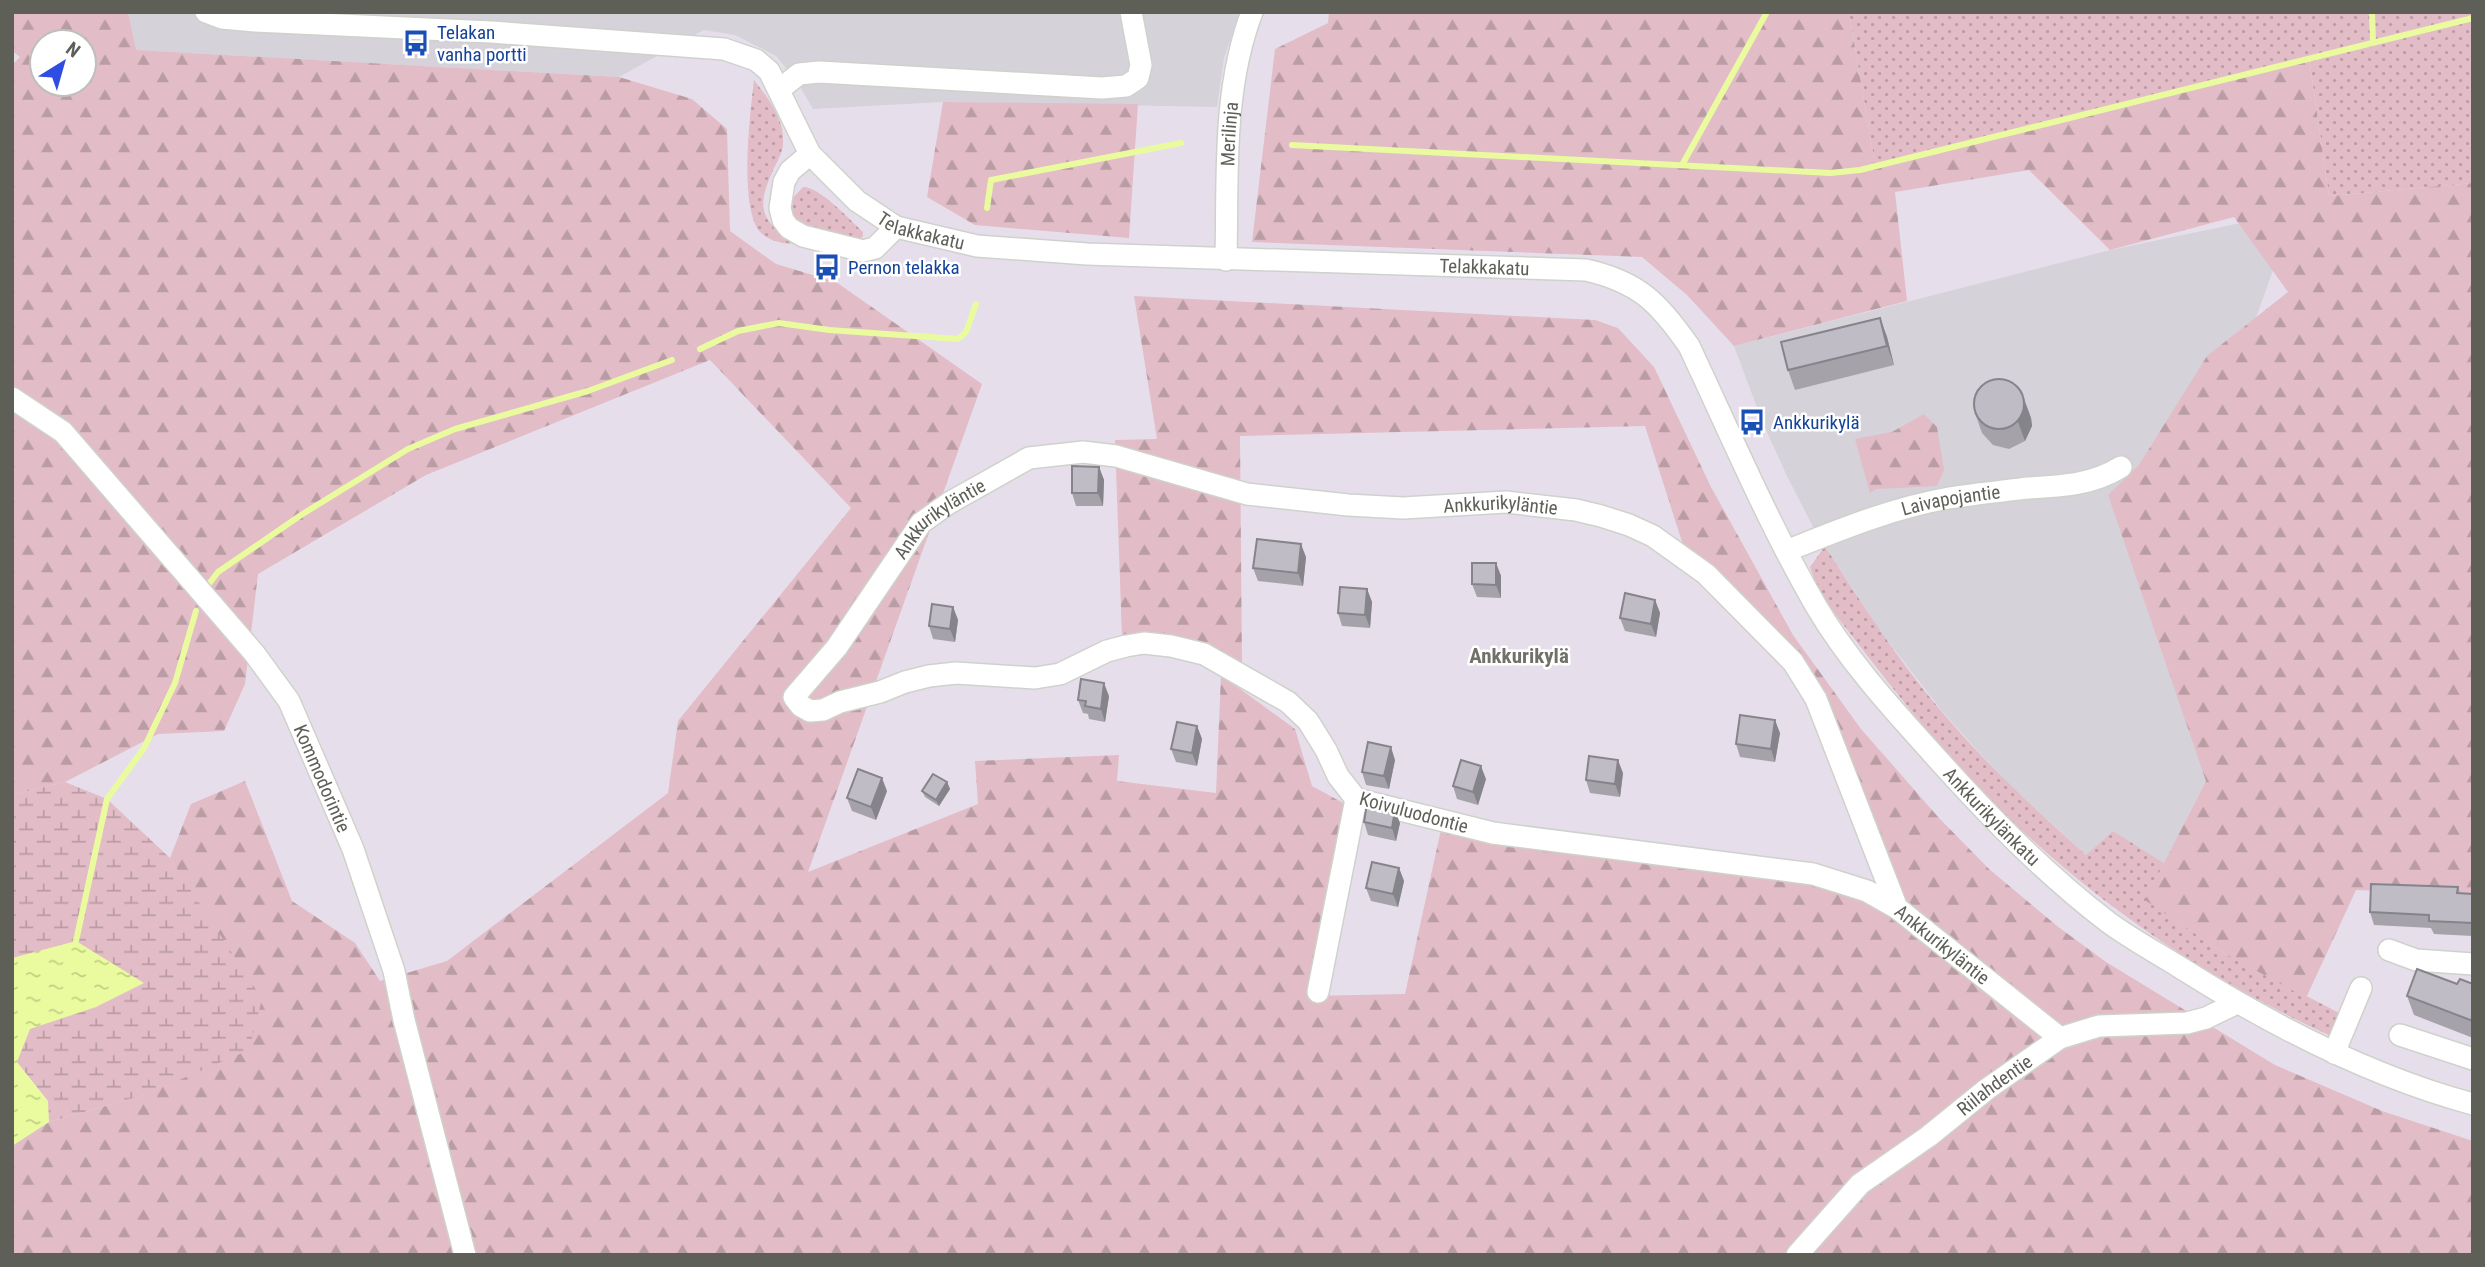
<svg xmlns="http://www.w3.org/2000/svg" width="2485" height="1267" font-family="'Roboto Condensed',sans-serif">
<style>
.industrial{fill:#d5d2d9}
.grass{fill:url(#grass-dots)}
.forest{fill:url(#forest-firs);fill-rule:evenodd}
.wetland{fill:url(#wetland-marsh)}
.water{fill:url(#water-ripples)}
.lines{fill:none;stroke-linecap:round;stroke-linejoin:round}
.stream{stroke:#eafb9f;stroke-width:6}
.minor-casing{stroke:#cfd2cb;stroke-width:24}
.minor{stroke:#fff;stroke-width:21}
.wall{fill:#a5a2aa}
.shaded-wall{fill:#86848b}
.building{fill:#c0bcc6;stroke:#86848b;stroke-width:2}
.labels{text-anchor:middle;stroke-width:5;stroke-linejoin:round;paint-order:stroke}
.transit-label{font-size:19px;fill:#164399;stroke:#fff;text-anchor:start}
.street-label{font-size:19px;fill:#5e6058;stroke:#fff}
.neighbourhood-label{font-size:21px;font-weight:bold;fill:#707269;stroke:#fff}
</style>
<defs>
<pattern id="grass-dots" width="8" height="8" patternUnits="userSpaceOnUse" patternTransform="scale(1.75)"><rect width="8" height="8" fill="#e2bcc6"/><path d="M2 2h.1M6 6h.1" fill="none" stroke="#ba9ca4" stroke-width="1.8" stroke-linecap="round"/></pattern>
<pattern id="forest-firs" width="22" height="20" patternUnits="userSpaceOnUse" patternTransform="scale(1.75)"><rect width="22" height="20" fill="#e2bcc6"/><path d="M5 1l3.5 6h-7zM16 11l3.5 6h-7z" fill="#ba9ca4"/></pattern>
<pattern id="wetland-marsh" width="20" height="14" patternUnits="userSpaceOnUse" patternTransform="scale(1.75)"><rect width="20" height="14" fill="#e2bcc6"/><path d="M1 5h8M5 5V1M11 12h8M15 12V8" fill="none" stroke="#ba9ca4"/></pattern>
<pattern id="water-ripples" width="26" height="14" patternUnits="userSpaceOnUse" patternTransform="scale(1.75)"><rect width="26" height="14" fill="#eafb9f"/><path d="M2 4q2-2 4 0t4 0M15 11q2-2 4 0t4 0" fill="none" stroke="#c1cf84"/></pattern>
</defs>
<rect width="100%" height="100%" fill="#e6dfeb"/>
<path class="industrial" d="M 128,12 L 1240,12 L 1224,58 L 1217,107 L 943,102 L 813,109 L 797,82 L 776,56 L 735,35 L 704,30 L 619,77 L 135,50 Z
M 2294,212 L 2170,557 L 2206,781 L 2164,863 L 2113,831 L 2086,855 L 2011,786 L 1976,749 L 1942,711 L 1880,631 L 1813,527 L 1786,474 L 1762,421 L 1734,346 L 2110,250 Z"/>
<path class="grass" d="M 1849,12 L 2473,12 L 2473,183 L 2329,196 L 2309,58 L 1875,165 Z
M 754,80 C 767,97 785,119 783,143 C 783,151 778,161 774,168 C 758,204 757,217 791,241 L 790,244 C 778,243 764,239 757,228 C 740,198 750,114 754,80 Z
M 803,187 C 820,187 850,220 863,232 L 863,236 L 860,239 C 843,235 810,230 796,219 C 790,214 790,206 792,199 Z
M 1825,546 C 1861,603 1898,660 1942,712 C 1986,764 2036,810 2086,855 L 2113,831 L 2164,863 L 2146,900 L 2224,953 L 2345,1016 L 2333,1037 C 2193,974 2066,883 1962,770 C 1914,718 1872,661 1828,605 L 1817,587 L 1810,567 Z"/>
<path class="forest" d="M 12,12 L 128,12 L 136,50 L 619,77 L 692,99 L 727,129 L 730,231 L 776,264 L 836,282 L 982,384 L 808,872 L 978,804 L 975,761 L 1119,755 L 1117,781 L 1216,793 L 1221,675 L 1295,729 L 1312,786 L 1345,804 L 1307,996 L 1405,994 L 1442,825 L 1826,885 L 1884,911 L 1894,888 L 1805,673 L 1684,548 L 1645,426 L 1240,436 L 1242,666 L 1122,637 L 1115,440 L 1157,439 L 1134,296 L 1595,320 L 1618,328 L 1654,367 L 1711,487 L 1793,635 L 1861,729 L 1939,818 L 1989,869 L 2057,926 L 2106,962 L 2275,1065 L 2382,1111 L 2473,1141 L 2473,1255 L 12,1255 L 12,1146 L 49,1122 L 144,1095 L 210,922 L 170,858 L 191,804 L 245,781 L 292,901 L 355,943 L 380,981 L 447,961 L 668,793 L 678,721 L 851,508 L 710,360 L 426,475 L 258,574 L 245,684 L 224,731 L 158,734 L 65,782 L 12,795 L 12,65 L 20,57 L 12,51 ZM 42,42 L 84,42 L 84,84 L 42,84 Z
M 1329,12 L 1849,12 L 1875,165 L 2309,58 L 2329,196 L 2473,183 L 2473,895 L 2356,890 L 2306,998 L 2224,953 L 2145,900 L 2206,781 L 2108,495 L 2139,465 L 2207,356 L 2288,292 L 2234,217 L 2110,250 L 2029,170 L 1895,192 L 1907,301 L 1734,346 L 1687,295 L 1642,257 L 1252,242 L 1275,49 L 1328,23 Z
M 943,102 L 1138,104 L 1129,238 L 975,225 L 927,197 Z
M 1924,414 L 1937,427 L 1939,439 L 1944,470 L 1937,486 L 1876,489 L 1870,493 L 1855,439 L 1892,432 Z"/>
<path class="wetland" d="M 65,782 L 107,799 L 170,858 L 262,999 L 249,1050 L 144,1095 L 49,1122 L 12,1146 L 12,795 Z"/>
<path class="water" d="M 76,941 L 144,983 L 96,1007 L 30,1029 L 17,1062 L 48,1101 L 49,1122 L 12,1146 L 12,958 Z"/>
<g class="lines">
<path class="stream" d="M 2372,12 L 2373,42
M 1292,145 L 1830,173 L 1860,170 L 2473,18
M 1682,165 L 1767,12
M 987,208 L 991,180 L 1181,143
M 700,349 L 738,331 L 779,323 L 829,330 L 958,339 L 966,332 L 976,304
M 208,585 L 218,572 L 301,515 L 408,449 L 455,429 L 588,391 L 672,360
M 76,941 L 107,799 L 144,748 L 175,683 L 196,611"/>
<g class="minor-casing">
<g id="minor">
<path id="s1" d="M 206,12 L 222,18 L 255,21 L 491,32 L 724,49 L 756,60 L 769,71 L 810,154 L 857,201 L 896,227 L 977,246 L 1087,254 L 1586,270 C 1639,282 1659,303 1689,346 C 1730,433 1768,523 1816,606 C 1846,657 1886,702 1925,745 C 1981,808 2041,871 2108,922 C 2131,939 2157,953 2181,968 C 2271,1025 2369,1076 2473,1104"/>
<path d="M 780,89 L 799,74 L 819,72 L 1102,88 L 1126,86 L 1138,78 L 1141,65 L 1131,12"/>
<path d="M 810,154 L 790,171 L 784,182 L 780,208 L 783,220 L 789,228 L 803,236 L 863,251 L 875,248 L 896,227"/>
<path id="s2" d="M 1226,260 C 1228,177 1222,91 1252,12"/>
<path id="s3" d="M 12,398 L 63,432 L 254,653 L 289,701 L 353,849 L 394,971 L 404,1020 L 465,1255"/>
<path id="s4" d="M 1786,551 C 1839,530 1892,508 1949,498 C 1975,494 2002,491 2028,488 C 2062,486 2092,485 2121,467"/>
<path id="s5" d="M 1897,908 L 1867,891 L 1813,874 L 1493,833 L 1356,799 L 1338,776 L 1326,750 L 1308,721 L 1288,702 L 1204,654 L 1171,646 L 1144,643 L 1126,646 L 1107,651 L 1060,674 L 1035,678 L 956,673 L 929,676 L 905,682 L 880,692 L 840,702 L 823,710 L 810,711 L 801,706 L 794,697 L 837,647 L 921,523 L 949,503 L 1029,458 L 1083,452 L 1116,456 L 1247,494 L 1348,505 L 1403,508 L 1506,502 L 1576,510 L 1601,516 L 1629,525 L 1653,536 L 1706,574 L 1793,662 L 1816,699 L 1897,908 L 2060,1038"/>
<path d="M 2389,950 L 2416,960 L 2473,964"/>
<path d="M 1318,992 L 1356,799"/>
<path d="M 2400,1035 L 2473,1059"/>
<path d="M 2334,1053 L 2361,988"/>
<path id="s6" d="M 1797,1255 L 1860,1184 L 1929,1136 L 1987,1089 L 2060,1038 L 2099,1026 L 2187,1023 L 2206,1018 L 2237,1003"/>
</g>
</g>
<use href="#minor" class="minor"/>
</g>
<path class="wall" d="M 1880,318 L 1887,337 L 1894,365 L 1795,390 L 1788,370 Z
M 2024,399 L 2031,418 L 2032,426 L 2025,441 L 2009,449 L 1993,445 L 1982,433 L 1975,413 Z
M 1099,467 L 1104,480 L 1103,506 L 1076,506 L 1072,493 Z
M 1306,557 L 1303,586 L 1258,581 L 1253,568 Z
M 1496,563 L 1501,576 L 1501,598 L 1477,597 L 1472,584 Z
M 1367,589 L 1372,602 L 1370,628 L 1342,626 L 1338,613 Z
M 1655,600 L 1660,613 L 1656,637 L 1625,631 L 1620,618 Z
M 953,607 L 958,620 L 955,642 L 933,639 L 929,626 Z
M 1109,696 L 1105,722 L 1089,719 L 1088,714 L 1083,713 L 1078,700 Z
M 1197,726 L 1202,739 L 1197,766 L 1176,762 L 1171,749 Z
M 1780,733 L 1775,762 L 1740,757 L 1736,744 Z
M 1395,760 L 1389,789 L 1366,785 L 1362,772 Z
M 1623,773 L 1620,797 L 1590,793 L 1586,780 Z
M 1486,779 L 1478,805 L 1457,799 L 1453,786 Z
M 947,782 L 950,789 L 939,806 L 925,797 L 922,791 Z
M 887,791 L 876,820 L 852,811 L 847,798 Z
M 1364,822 L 1400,823 L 1396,841 L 1368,835 Z
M 1399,868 L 1404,881 L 1398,907 L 1371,901 L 1366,888 Z
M 2458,887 L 2460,893 L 2473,894 L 2473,936 L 2434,934 L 2431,928 L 2374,925 L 2370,912 Z
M 2457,984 L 2473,984 L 2473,1038 L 2414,1015 L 2407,996 Z"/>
<path class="shaded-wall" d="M 1880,318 L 1887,337 L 1894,365 L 1887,346 Z
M 2024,399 L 2031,418 L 2032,426 L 2025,441 L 2018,422 Z
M 1099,467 L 1104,480 L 1103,506 L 1098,493 Z
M 1301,544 L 1306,557 L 1303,586 L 1298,573 Z
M 1496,563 L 1501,576 L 1501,598 L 1496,585 Z
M 1367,589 L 1372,602 L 1370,628 L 1365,615 Z
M 1655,600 L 1660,613 L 1656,637 L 1651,624 Z
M 953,607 L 958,620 L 955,642 L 950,629 Z
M 1104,683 L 1109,696 L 1105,722 L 1101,709 Z
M 1775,720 L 1780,733 L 1775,762 L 1771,749 Z
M 1197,726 L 1202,739 L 1197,766 L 1192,753 Z
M 1391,747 L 1395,760 L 1389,789 L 1384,776 Z
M 1618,760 L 1623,773 L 1620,797 L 1615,784 Z
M 1481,766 L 1486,779 L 1478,805 L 1473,792 Z
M 882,778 L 887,791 L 876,820 L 871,807 Z
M 947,782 L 950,789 L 939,806 L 936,800 Z
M 1395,810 L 1400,823 L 1396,841 L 1392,828 Z
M 1399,868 L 1404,881 L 1398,907 L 1393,894 Z"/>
<path class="building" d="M 1880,318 L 1887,346 L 1788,370 L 1781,342 Z
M1974 404a25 25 0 1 1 50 0a25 25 0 1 1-50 0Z
M 1072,466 L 1099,467 L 1098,493 L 1072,493 Z
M 1257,539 L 1301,544 L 1298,573 L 1253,568 Z
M 1472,563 L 1496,563 L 1496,585 L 1472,584 Z
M 1340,587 L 1367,589 L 1365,615 L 1338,613 Z
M 1625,593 L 1655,600 L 1651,624 L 1620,618 Z
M 932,604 L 953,607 L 950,629 L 929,626 Z
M 1081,679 L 1104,683 L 1101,709 L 1085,706 L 1086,701 L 1078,700 Z
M 1740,715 L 1775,720 L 1771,749 L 1736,744 Z
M 1177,722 L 1197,726 L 1192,753 L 1171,749 Z
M 1368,742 L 1391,747 L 1384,776 L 1362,772 Z
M 1589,756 L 1618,760 L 1615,784 L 1586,780 Z
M 1461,760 L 1481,766 L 1473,792 L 1453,786 Z
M 858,769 L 882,778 L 871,807 L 847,798 Z
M 933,774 L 947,782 L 936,800 L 922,791 Z
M 1367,803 L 1395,810 L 1392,828 L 1364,822 Z
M 1372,862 L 1399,868 L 1393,894 L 1366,888 Z
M 2371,884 L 2458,887 L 2457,893 L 2473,894 L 2473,923 L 2429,921 L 2429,915 L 2370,912 Z
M 2417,969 L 2457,984 L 2460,979 L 2473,984 L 2473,1021 L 2407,996 Z"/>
<defs>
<g id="bus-bare" transform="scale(2.1)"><path d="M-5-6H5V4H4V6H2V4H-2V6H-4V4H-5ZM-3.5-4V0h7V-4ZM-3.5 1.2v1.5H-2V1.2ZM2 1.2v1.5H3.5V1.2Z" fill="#1a4fb4" stroke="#fff" stroke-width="2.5" paint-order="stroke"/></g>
</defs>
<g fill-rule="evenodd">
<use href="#bus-bare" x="416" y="43"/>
<use href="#bus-bare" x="827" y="267"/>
<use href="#bus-bare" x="1752" y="422"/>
</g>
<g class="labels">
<g class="transit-label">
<text x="437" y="39">Telakan<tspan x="437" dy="22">vanha portti</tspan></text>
<text x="848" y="274">Pernon telakka</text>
<text x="1773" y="429">Ankkurikylä</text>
</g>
<g class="street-label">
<text dy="7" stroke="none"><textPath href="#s2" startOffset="126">Merilinja</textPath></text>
<text dy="7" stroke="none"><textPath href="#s1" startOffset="802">Telakkakatu</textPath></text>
<text dy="7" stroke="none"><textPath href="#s1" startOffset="1368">Telakkakatu</textPath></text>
<text dy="7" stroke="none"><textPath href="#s4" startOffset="173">Laivapojantie</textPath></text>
<text dy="7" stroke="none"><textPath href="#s5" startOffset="2021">Ankkurikyläntie</textPath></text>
<text dy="7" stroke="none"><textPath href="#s5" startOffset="1433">Ankkurikyläntie</textPath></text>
<text dy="7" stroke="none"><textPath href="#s3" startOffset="497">Kommodorintie</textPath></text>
<text transform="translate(1414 812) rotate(15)" y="7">Koivuluodontie</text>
<text dy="7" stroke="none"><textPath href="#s1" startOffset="2166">Ankkurikylänkatu</textPath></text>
<text dy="7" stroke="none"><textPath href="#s5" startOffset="2693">Ankkurikyläntie</textPath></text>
<text dy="7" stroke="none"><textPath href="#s6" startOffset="262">Riilahdentie</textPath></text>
</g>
<g class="neighbourhood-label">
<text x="1519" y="663">Ankkurikylä</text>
</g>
</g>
<rect width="2485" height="1267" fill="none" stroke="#5e6058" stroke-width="28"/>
<g transform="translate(63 63) rotate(37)"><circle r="33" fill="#ffffff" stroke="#bfbfbc" stroke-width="2"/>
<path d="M0-5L12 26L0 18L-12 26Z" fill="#2f4de2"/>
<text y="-10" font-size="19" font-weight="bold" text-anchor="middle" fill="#5e6058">N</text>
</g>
</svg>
